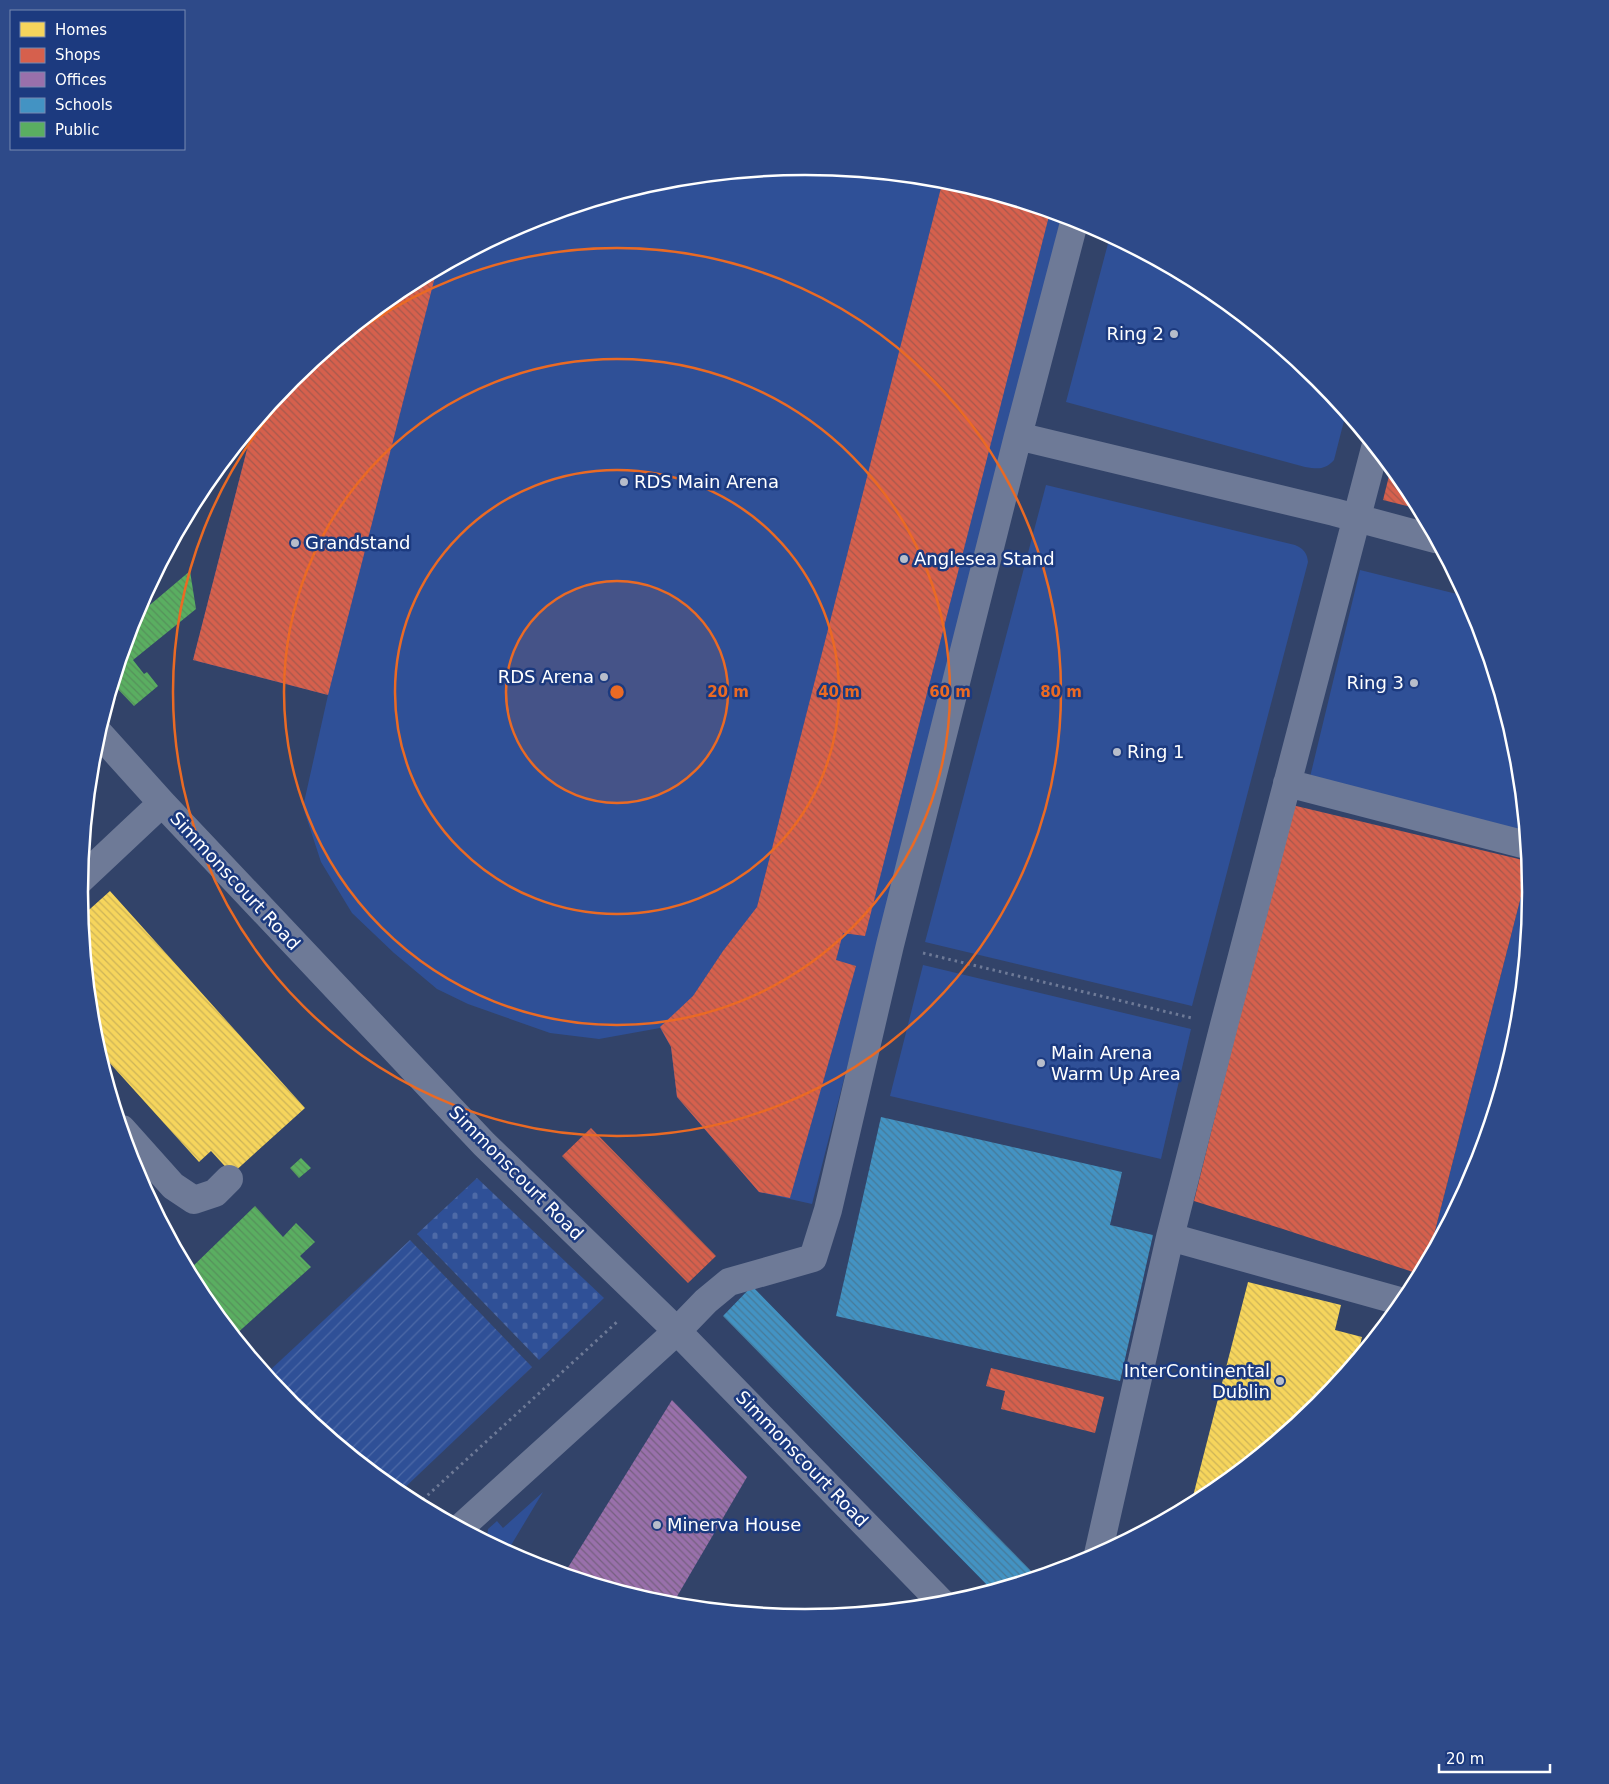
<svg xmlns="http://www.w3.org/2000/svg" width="1609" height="1784" font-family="'DejaVu Sans',sans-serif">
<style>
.grass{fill:#2f5097}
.cemetery{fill:url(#cemetery-stones)}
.garden{fill:url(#garden-furrows)}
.homes{fill:url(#homes-back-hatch)}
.shops{fill:url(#shops-back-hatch)}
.offices{fill:url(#offices-back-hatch)}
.schools{fill:url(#schools-back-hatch)}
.public{fill:url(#public-back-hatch)}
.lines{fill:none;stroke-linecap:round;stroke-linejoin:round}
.path{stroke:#6e7a97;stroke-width:3;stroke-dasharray:2.5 4;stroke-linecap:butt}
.minor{stroke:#6e7a97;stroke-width:28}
.ring{fill:none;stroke:#ea6a24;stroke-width:2.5}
.poi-dot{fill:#b7bdca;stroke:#1c3a7f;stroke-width:2}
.labels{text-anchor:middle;stroke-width:5;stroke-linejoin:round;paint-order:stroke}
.poi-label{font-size:18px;fill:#fff;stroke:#1c3a7f;text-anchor:start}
.street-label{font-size:18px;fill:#fff;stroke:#1c3a7f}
.rim{fill:none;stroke:#fff;stroke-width:2.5}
.centre{fill:#ea6a24;stroke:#1c3a7f;stroke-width:2.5}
.ring-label{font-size:15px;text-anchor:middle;font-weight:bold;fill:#ea6a24;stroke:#1c3a7f;stroke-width:5;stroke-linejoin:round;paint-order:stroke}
</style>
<defs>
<pattern id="cemetery-stones" width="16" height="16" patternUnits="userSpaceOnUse" patternTransform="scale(1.25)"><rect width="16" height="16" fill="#2f5097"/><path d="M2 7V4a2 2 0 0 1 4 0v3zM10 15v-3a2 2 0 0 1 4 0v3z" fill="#4e6aa7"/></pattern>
<pattern id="garden-furrows" width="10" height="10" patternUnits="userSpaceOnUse" patternTransform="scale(1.25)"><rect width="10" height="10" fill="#2f5097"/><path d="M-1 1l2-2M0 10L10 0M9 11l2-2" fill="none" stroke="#4e6aa7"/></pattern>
<pattern id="homes-back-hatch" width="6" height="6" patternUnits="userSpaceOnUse" patternTransform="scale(1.25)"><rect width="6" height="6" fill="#f6d55c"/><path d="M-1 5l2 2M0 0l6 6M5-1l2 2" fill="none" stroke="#ccb358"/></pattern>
<pattern id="shops-back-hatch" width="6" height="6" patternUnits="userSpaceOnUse" patternTransform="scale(1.25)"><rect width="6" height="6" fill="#d6604d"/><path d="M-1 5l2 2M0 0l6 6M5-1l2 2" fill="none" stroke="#a6594d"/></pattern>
<pattern id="offices-back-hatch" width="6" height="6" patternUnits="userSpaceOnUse" patternTransform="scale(1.25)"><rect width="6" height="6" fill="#9970ab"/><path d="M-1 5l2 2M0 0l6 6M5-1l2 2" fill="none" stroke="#766080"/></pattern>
<pattern id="schools-back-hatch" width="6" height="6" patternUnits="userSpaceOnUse" patternTransform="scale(1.25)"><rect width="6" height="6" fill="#4393c3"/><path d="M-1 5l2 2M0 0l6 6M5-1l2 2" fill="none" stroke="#467a99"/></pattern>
<pattern id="public-back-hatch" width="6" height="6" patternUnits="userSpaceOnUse" patternTransform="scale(1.25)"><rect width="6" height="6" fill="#5aae61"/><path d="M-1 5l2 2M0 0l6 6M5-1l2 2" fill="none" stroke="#56915b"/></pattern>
</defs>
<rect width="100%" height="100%" fill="#324369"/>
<path class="grass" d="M 805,166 L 946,180 L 1065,216 L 812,1204 L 759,1192 L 677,1097 L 671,1047 L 660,1028 L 599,1039 L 550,1033 L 468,1004 L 437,989 L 394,953 L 352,913 L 321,862 L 303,807 L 328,695 L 193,660 L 253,426 L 292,379 L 402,288 L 527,221 L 663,180 Z
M 1110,236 L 1208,289 L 1318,379 L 1346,413 L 1334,460 C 1325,470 1318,469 1305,467 L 1066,402 Z
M 1046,485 L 1295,545 C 1304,549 1307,553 1308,562 L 1192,1006 L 925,942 Z
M 1360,570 L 1465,596 L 1475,615 L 1516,751 L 1525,834 L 1310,777 Z
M 1525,881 L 1529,883 L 1530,892 L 1516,1034 L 1475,1170 L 1428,1258 Z
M 923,965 L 1191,1029 L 1161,1159 L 890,1096 Z
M 543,1492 L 507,1552 L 487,1541 L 488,1529 L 497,1521 L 503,1528 Z"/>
<path class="cemetery" d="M 477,1178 L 604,1298 L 539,1360 L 417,1234 Z"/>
<path class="garden" d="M 410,1240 L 532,1367 L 399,1493 L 291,1405 L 267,1373 Z"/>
<path class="homes" d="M 110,891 L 305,1108 L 232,1174 L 211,1151 L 199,1162 L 98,1050 L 93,1033 L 81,917 Z
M 1248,1282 L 1341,1305 L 1335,1330 L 1362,1337 L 1357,1357 L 1317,1405 L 1207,1496 L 1191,1504 Z"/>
<path class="shops" d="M 943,180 L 1050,212 L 865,936 L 843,933 L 836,960 L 856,966 L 790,1198 L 759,1192 L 677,1097 L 671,1047 L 660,1027 L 693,996 L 723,951 L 757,907 Z
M 437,269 L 328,695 L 193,660 L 253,426 L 292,379 L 402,288 Z
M 1391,468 L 1408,489 L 1419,509 L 1383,500 Z
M 1292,805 L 1527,861 L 1528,867 L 1525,881 L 1428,1258 L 1419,1274 L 1283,1229 L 1194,1201 Z
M 591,1128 L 716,1256 L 688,1283 L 562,1156 Z
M 991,1368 L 1104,1397 L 1095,1433 L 1001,1409 L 1005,1391 L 986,1386 Z"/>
<path class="offices" d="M 672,1400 L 747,1477 L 672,1605 L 663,1604 L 564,1574 Z"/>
<path class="schools" d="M 881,1117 L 1122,1172 L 1110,1225 L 1153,1235 L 1120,1381 L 836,1316 Z
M 752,1286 L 1036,1576 L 992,1590 L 723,1316 Z"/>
<path class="public" d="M 190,571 L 196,609 L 133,660 L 144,674 L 147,672 L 158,686 L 134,706 L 113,684 L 132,620 Z
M 301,1158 L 311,1168 L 299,1178 L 290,1168 Z
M 255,1206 L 283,1237 L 296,1223 L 315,1242 L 300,1256 L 311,1267 L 234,1336 L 201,1295 L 188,1271 Z"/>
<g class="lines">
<path class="path" d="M 923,953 L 1192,1018
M 418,1504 L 618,1321"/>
<path class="minor" d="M 1075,219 L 1018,436 L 1334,512 L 1435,539
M 98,732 L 162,803 L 484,1144 L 677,1331 L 943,1604
M 1287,783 L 1526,845
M 80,880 L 162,803
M 122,1129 L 173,1186 L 194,1200 L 215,1193 L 229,1179
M 1170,1237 L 1403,1302
M 461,1527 L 677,1331 L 706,1301 L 729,1282 L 813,1258 L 828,1210 L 890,945 L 1018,436
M 1098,1554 L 1170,1237 L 1224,1025 L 1375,448"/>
</g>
<circle cx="617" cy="692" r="111" fill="#ea6a24" fill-opacity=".12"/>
<g class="ring">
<circle cx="617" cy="692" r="111"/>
<circle cx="617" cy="692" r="222"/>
<circle cx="617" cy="692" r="333"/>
<circle cx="617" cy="692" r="444"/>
</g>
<g class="poi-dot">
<circle cx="1174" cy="334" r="5"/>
<circle cx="624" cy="482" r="5"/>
<circle cx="295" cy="543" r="5"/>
<circle cx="904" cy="559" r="5"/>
<circle cx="604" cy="677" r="5"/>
<circle cx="1414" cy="683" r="5"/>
<circle cx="1117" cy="752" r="5"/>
<circle cx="1041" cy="1063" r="5"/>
<circle cx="1280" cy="1381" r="5"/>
<circle cx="657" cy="1525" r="5"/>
</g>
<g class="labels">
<g class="poi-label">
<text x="1164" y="340" text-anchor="end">Ring 2</text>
<text x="634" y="488">RDS Main Arena</text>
<text x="305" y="549">Grandstand</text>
<text x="914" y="565">Anglesea Stand</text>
<text x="594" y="683" text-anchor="end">RDS Arena</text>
<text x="1404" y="689" text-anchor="end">Ring 3</text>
<text x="1127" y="758">Ring 1</text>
<text x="1051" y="1059">Main Arena<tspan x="1051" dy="21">Warm Up Area</tspan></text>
<text x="1270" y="1377" text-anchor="end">InterContinental<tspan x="1270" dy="21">Dublin</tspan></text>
<text x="667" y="1531">Minerva House</text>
</g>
<g class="street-label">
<text transform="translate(235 881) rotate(47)" y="6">Simmonscourt Road</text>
<text transform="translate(516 1173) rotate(45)" y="6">Simmonscourt Road</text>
<text transform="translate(802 1459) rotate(46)" y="6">Simmonscourt Road</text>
</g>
</g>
<path d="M0 0H1609V1784H0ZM88 892a717 717 0 1 1 1434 0a717 717 0 1 1-1434 0Z" fill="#2e4a89" fill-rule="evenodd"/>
<path class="rim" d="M88 892a717 717 0 1 1 1434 0a717 717 0 1 1-1434 0Z"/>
<circle cx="617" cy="692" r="8" class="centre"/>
<g class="ring-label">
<text x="728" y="697">20 m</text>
<text x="839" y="697">40 m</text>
<text x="950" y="697">60 m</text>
<text x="1061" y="697">80 m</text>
</g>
<rect x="10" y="10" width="175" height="140" fill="#1c3a7f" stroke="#7789b2"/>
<rect x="20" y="22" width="25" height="15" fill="#f6d55c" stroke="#7789b2"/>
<text x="55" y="35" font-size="15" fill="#ffffff">Homes</text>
<rect x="20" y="48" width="25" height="15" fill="#d6604d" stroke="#7789b2"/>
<text x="55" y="60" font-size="15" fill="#ffffff">Shops</text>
<rect x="20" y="72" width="25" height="15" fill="#9970ab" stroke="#7789b2"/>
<text x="55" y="85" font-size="15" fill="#ffffff">Offices</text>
<rect x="20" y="98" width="25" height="15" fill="#4393c3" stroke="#7789b2"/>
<text x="55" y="110" font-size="15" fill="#ffffff">Schools</text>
<rect x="20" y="122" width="25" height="15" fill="#5aae61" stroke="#7789b2"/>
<text x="55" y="135" font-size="15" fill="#ffffff">Public</text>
<path d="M1439 1764v8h111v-8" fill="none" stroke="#ffffff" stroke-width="2.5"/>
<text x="1446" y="1764" font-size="15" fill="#ffffff" stroke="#1c3a7f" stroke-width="4" paint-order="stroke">20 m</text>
</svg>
